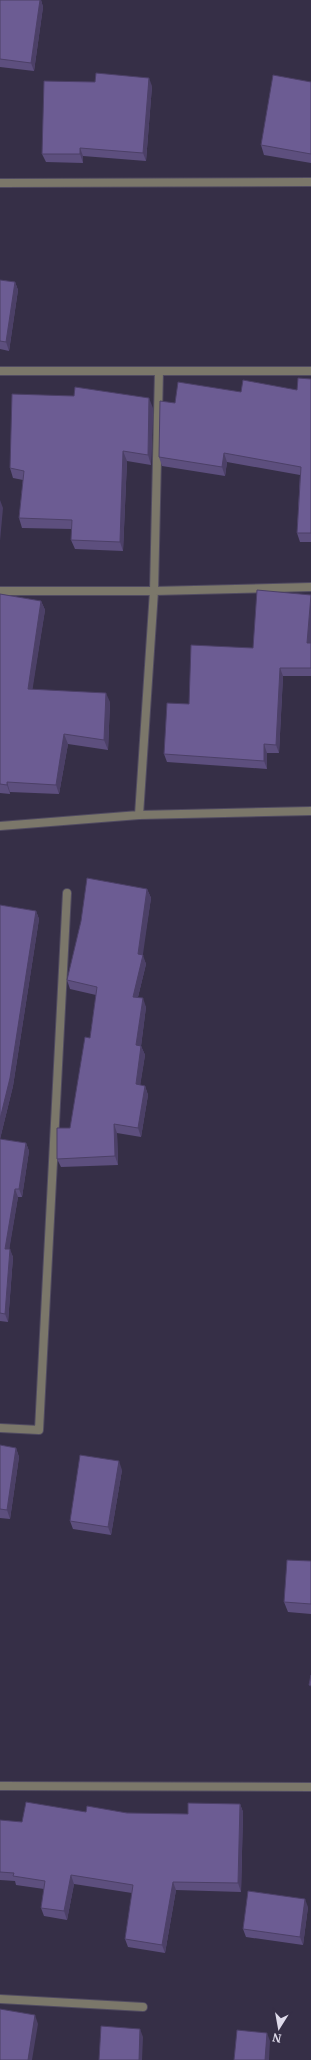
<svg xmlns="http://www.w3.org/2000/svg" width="311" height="2060" font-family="Merriweather,serif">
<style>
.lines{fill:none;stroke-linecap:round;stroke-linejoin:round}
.street-casing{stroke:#514b61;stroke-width:10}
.street{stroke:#7b776a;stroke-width:8}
.wall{fill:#5d4f7e}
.shaded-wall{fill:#4c4067}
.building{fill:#6c5c93;stroke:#4c4067}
</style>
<rect width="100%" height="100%" fill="#362f47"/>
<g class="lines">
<g class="street-casing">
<path id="street" d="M 0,183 L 311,182
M 0,371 L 311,371
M 0,591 L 154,591 L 311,587
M 139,815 L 154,591 L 159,371
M 0,826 L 139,815 L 311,811
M 0,1428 L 39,1430 L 67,893
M 0,1786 L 311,1787
M 0,1999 L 143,2007"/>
</g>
<use href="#street" class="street"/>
</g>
<path class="wall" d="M 0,0 L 41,0 L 43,7 L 34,71 L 0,67 Z
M 311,82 L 311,163 L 264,155 L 261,145 Z
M 152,86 L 146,161 L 83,156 L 83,163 L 46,162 L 42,154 Z
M 0,280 L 15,282 L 18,290 L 9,351 L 0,349 Z
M 311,379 L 311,542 L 300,542 L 297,533 L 300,475 L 227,462 L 225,476 L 162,466 L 159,457 L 175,403 L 241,392 L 297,390 Z
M 153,408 L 151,465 L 127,461 L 123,551 L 75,549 L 71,540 L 72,529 L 22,528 L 19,518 L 23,480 L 13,478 L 10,468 Z
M 0,594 L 41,601 L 45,610 L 32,689 L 110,702 L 108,750 L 68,744 L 59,794 L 10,792 L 10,794 L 0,793 Z
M 311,595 L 311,676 L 283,676 L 279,753 L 267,753 L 267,769 L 167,762 L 164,754 L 189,704 L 253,648 Z
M 147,889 L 151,898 L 142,955 L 146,964 L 138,997 L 146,1007 L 141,1046 L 145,1055 L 140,1085 L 145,1086 L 148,1095 L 141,1137 L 117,1133 L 118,1165 L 61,1167 L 57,1159 L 70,1128 L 90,1038 L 96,995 L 70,989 L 67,980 Z
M 0,905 L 36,911 L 39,919 L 13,1086 L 0,1139 L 26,1143 L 29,1151 L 22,1197 L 18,1197 L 9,1249 L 13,1257 L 8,1322 L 0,1321 Z
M 0,1445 L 16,1448 L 19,1457 L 10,1519 L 0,1518 Z
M 122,1470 L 111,1535 L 73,1529 L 70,1521 Z
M 311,1561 L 311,1614 L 288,1612 L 284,1602 Z
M 240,1804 L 243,1812 L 241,1892 L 176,1890 L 165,1953 L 128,1947 L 125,1939 L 132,1893 L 74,1884 L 67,1920 L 44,1916 L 41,1908 L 44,1889 L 16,1885 L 15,1881 L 0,1880 L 0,1820 L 22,1822 L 86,1812 L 188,1814 Z
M 308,1907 L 303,1945 L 246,1937 L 243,1929 Z"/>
<path class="shaded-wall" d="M 40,0 L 41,0 L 43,7 L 34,71 L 31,63 Z
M 149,78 L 152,86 L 146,161 L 143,153 Z
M 80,148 L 83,156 L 83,163 L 80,154 Z
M 15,282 L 18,290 L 9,351 L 6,342 Z
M 149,398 L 153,408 L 151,465 L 148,455 Z
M 123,451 L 127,461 L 123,551 L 120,542 Z
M 224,453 L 227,462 L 225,476 L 222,467 Z
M 0,500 L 3,508 L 0,541 Z
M 311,595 L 311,645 L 307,643 Z
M 41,601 L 45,610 L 31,699 L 28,689 Z
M 280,668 L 283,676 L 279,753 L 276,745 Z
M 106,693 L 110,702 L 108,750 L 104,740 Z
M 64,734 L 68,744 L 59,794 L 56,785 Z
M 264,744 L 267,753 L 267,769 L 264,761 Z
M 7,782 L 10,792 L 10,794 L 7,785 Z
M 147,889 L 151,898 L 142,961 L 143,955 L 146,964 L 136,1005 L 133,997 L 138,954 Z
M 36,911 L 39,919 L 13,1086 L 0,1139 L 0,1119 Z
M 143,998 L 146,1007 L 140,1054 L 136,1045 Z
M 141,1046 L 145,1055 L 139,1093 L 136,1084 Z
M 145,1086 L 148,1095 L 141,1137 L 138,1128 Z
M 114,1124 L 117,1133 L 118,1165 L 115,1156 Z
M 26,1143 L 29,1151 L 22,1197 L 19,1189 Z
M 15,1189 L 18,1197 L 8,1257 L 5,1249 Z
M 10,1249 L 13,1257 L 8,1322 L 5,1314 Z
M 16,1448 L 19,1457 L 10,1519 L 7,1510 Z
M 119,1461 L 122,1470 L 111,1535 L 108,1527 Z
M 240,1804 L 243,1812 L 241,1892 L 238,1883 Z
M 71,1875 L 74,1884 L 67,1920 L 64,1911 Z
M 173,1882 L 176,1890 L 165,1953 L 162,1945 Z
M 305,1899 L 308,1907 L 303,1945 L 300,1937 Z
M 35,2015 L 38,2024 L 32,2060 L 28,2060 Z
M 140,2029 L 143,2037 L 142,2060 L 139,2060 Z
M 267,2033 L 270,2041 L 269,2060 L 265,2060 Z"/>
<path class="building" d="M 0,0 L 40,0 L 31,63 L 0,59 Z
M 96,73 L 149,78 L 143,153 L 80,148 L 80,154 L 42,154 L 44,81 L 95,82 Z
M 273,75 L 311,82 L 311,154 L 261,145 Z
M 0,280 L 15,282 L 6,342 L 0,341 Z
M 298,378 L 311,379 L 311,533 L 297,533 L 301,467 L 224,453 L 222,467 L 159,457 L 160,401 L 175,403 L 178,382 L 241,392 L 243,380 L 297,390 Z
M 75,387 L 149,398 L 148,455 L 123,451 L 120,542 L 71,540 L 72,520 L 19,518 L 24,471 L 10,468 L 12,394 L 74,396 Z
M 257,590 L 311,595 L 307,643 L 311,643 L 311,668 L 280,668 L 276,745 L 264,744 L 264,761 L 164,754 L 167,703 L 189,704 L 191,645 L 253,648 Z
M 0,594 L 41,601 L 28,689 L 106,693 L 104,740 L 64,734 L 56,785 L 7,782 L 7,785 L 0,784 Z
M 87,878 L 147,889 L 138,954 L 143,955 L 133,997 L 143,998 L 136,1045 L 141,1046 L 136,1084 L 145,1086 L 138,1128 L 114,1124 L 115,1156 L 57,1159 L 57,1128 L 70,1128 L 85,1037 L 90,1038 L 97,987 L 67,980 L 81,921 Z
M 0,905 L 36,911 L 10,1078 L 0,1119 Z
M 0,1139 L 26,1143 L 19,1189 L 15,1189 L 5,1249 L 10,1249 L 5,1314 L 0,1313 Z
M 0,1445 L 16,1448 L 7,1510 L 0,1509 Z
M 80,1455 L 119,1461 L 108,1527 L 70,1521 Z
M 287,1560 L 311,1561 L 311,1604 L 284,1602 Z
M 311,1675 L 311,1686 L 309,1685 Z
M 26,1802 L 86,1812 L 87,1806 L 127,1813 L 188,1814 L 188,1803 L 240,1804 L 238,1883 L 173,1882 L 162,1945 L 125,1939 L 133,1885 L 71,1875 L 64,1911 L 41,1908 L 45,1881 L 13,1876 L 14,1873 L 0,1872 L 0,1820 L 22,1822 Z
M 248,1891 L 305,1899 L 300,1937 L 243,1929 Z
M 0,2009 L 35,2015 L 28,2060 L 0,2060 Z
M 101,2026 L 140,2029 L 139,2060 L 99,2060 Z
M 237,2030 L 267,2033 L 265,2060 L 234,2060 Z"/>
<g transform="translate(279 2028) rotate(191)" stroke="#362f47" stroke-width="3" paint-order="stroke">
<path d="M0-3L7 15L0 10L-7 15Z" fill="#dfdbeb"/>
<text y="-6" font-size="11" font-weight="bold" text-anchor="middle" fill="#dfdbeb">N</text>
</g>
</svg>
